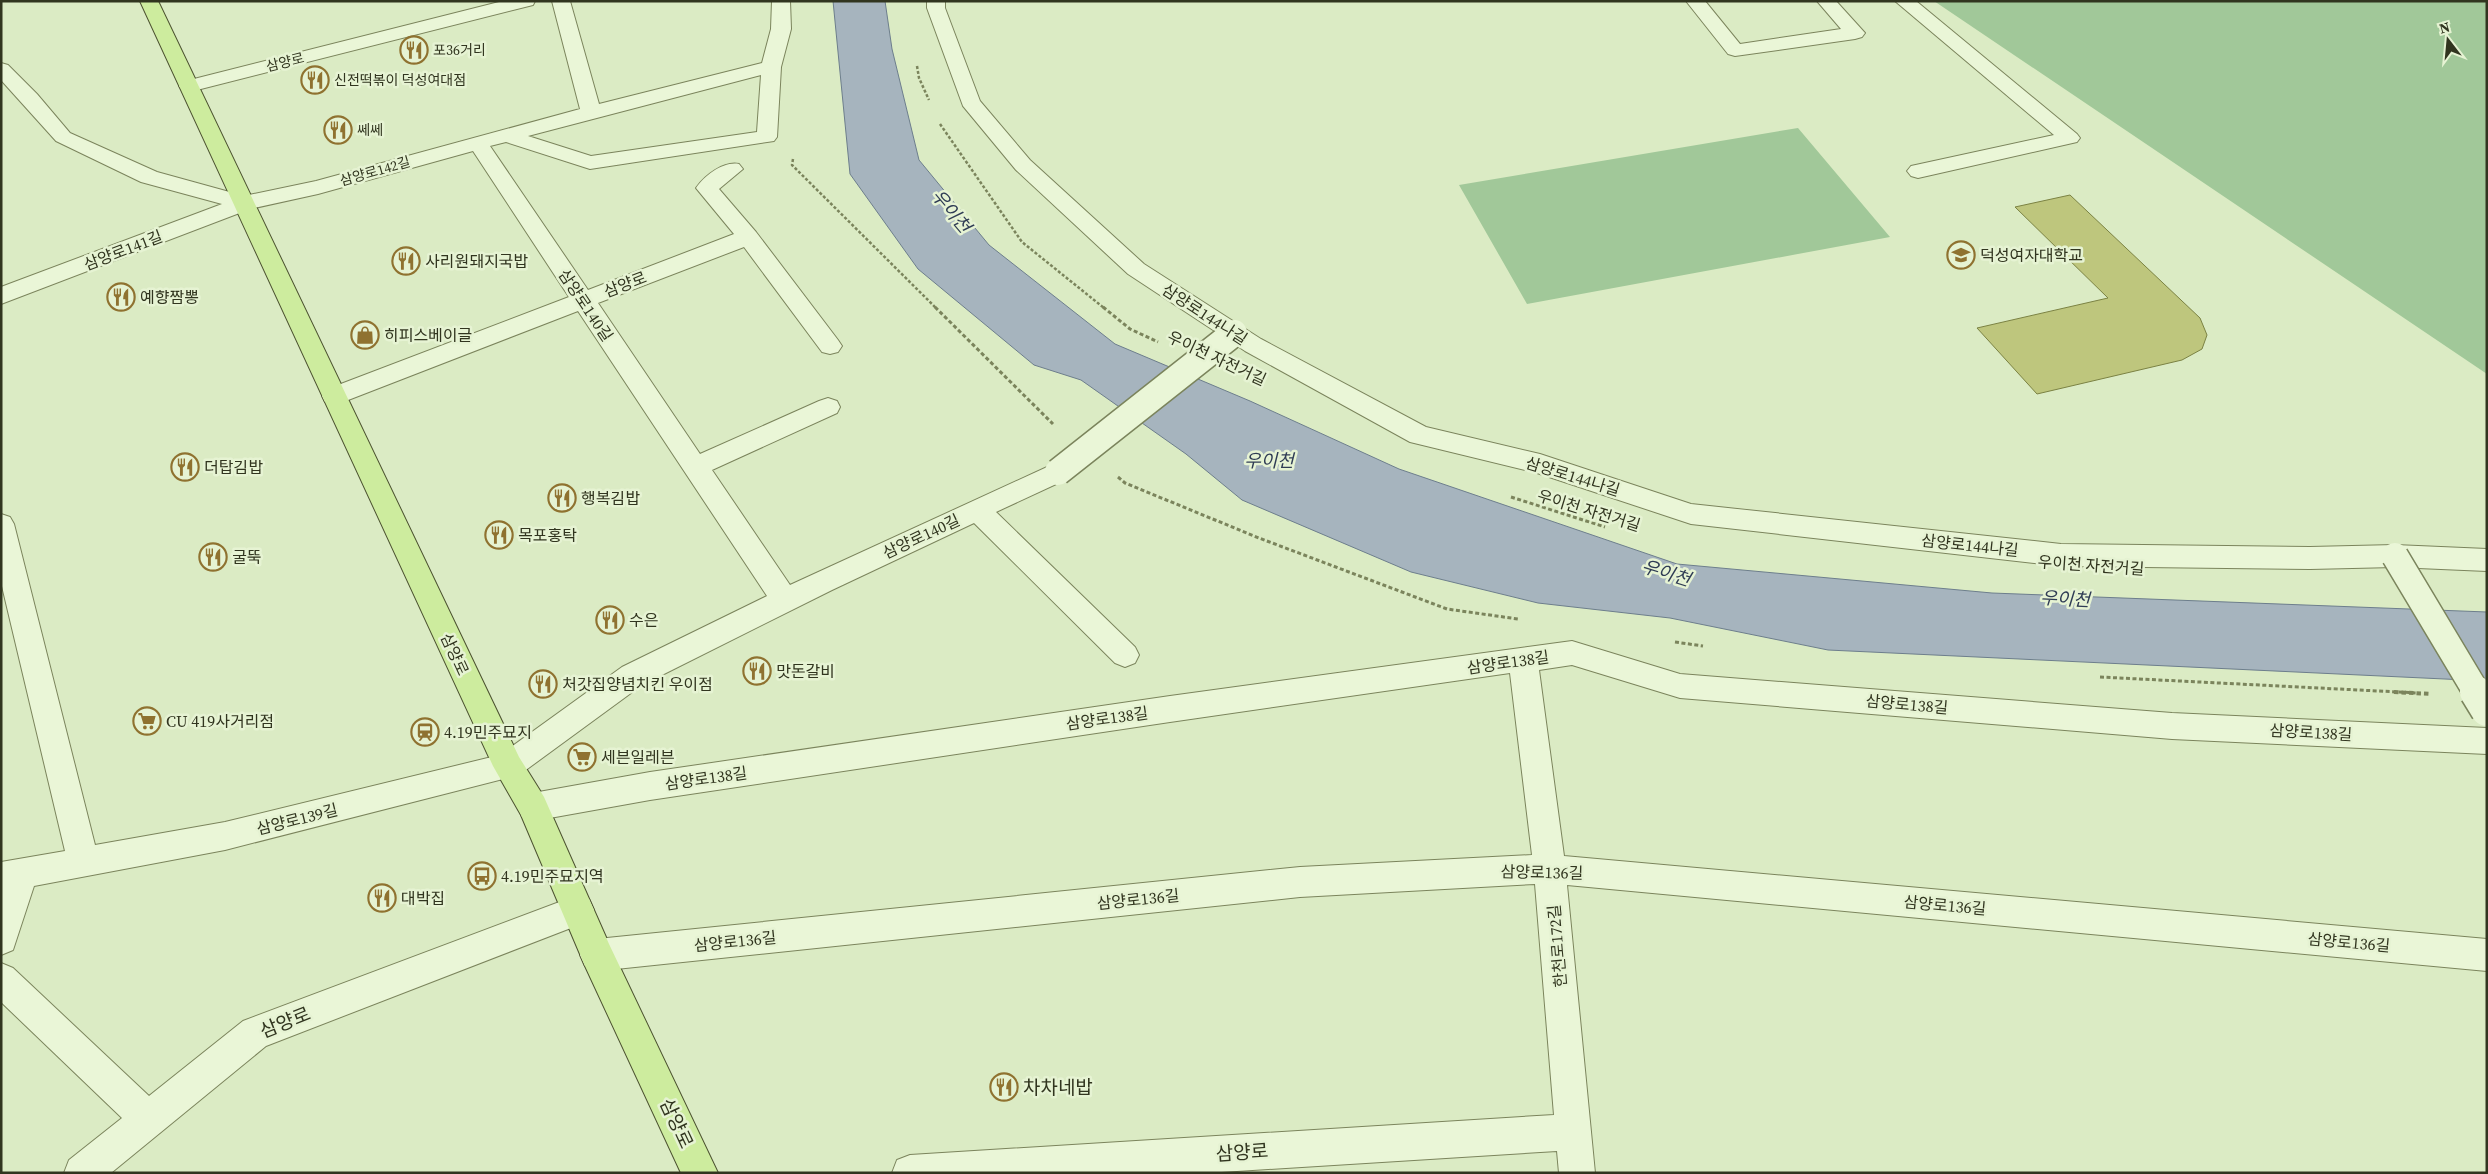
<svg xmlns="http://www.w3.org/2000/svg" width="2488" height="1174" font-family="'Source Serif 4','Noto Sans KR',serif">
<style>
.green{fill:#a1c899}
.water{fill:#a6b4be;stroke:#6d7e8c}
.building{fill:#bec67d;stroke:#7b8243}
.lines{fill:none;stroke-linecap:round;stroke-linejoin:round}
.minor-casing{stroke:#7b845c;stroke-width:2}
.major-casing{stroke:#4c5230;stroke-width:2}
.path-far2{stroke:#7b845c;stroke-width:2.5;stroke-dasharray:3 2;stroke-linecap:butt}
.path-far1{stroke:#7b845c;stroke-width:3;stroke-dasharray:4 2.5;stroke-linecap:butt}
.path{stroke:#7b845c;stroke-width:4;stroke-dasharray:4.5 3;stroke-linecap:butt}
.minor{fill:#eaf6d7;fill-rule:evenodd}
.major{fill:#cdec9e;fill-rule:evenodd}
.minor-bridge-far1-casing{stroke:#7b845c;stroke-width:29;stroke-linecap:butt}
.minor-bridge-casing{stroke:#7b845c;stroke-width:35;stroke-linecap:butt}
.minor-bridge-far1{stroke:#eaf6d7;stroke-width:26}
.minor-bridge{stroke:#eaf6d7;stroke-width:32}
.labels{text-anchor:middle;stroke-width:5;stroke-linejoin:round;paint-order:stroke}
.far-poi-label{font-size:14px;fill:#31351f;stroke:#e6f3d3;text-anchor:start}
.far-street-label{font-size:14px;fill:#31351f;stroke:#e6f3d3}
.street-label{font-size:16px;fill:#31351f;stroke:#e6f3d3}
.poi-label{font-size:16px;fill:#31351f;stroke:#e6f3d3;text-anchor:start}
.water-label{font-size:18px;font-style:italic;fill:#2f3c54;stroke:#e6f3d3}
.near-street-label{font-size:19px;fill:#31351f;stroke:#e6f3d3}
.near-poi-label{font-size:19px;fill:#31351f;stroke:#e6f3d3;text-anchor:start}
</style>
<rect width="100%" height="100%" fill="#dbebc4"/>
<path class="green" d="M 1934,1 L 2487,1 L 2487,374 Z
M 1798,128 L 1890,237 L 1527,304 L 1459,185 Z"/>
<path class="water" d="M 833,1 L 885,1 L 892,49 L 919,160 L 989,245 L 1115,344 L 1250,401 L 1399,469 L 1677,564 L 1992,593 L 2487,612 L 2487,681 L 1828,650 L 1670,618 L 1538,603 L 1411,572 L 1242,500 L 1186,454 L 1081,380 L 1034,365 L 918,269 L 850,174 Z"/>
<path class="building" d="M 2070,195 L 2200,318 L 2207,335 L 2202,349 L 2182,360 L 2037,394 L 1977,328 L 2108,298 L 2015,207 Z"/>
<g class="lines">
<g class="minor-casing">
<path id="minor" d="M 503,1 L 535,1 L 533,5 L 189,92 L 182,90 L 179,86 L 182,82 Z
M 552,1 L 570,1 L 599,104 L 762,63 L 771,29 L 772,1 L 790,1 L 791,29 L 781,67 L 777,137 L 774,141 L 590,169 L 506,142 L 490,146 L 588,290 L 734,234 L 696,188 C 705,175 724,161 739,164 L 743,169 L 719,189 L 756,232 L 838,340 L 842,346 L 838,352 L 830,354 L 822,352 L 744,247 L 598,303 L 700,454 L 819,401 L 828,398 L 837,401 L 840,407 L 837,413 L 712,470 L 790,585 L 1058,462 L 1067,465 L 1071,472 L 1067,479 L 996,512 L 1135,647 L 1139,655 L 1135,663 L 1125,667 L 1115,663 L 974,523 L 832,590 L 642,685 L 519,775 L 225,850 L 34,886 L 13,950 L 1,955 L 1,862 L 65,851 L 1,582 L 1,514 L 10,517 L 14,524 L 95,845 L 225,822 L 500,755 L 622,667 L 767,596 L 578,311 L 343,402 L 334,405 L 325,402 L 322,396 L 325,390 L 569,297 L 473,151 L 318,194 L 250,209 L 1,304 L 1,287 L 222,204 L 141,182 L 56,141 L 1,80 L 1,63 L 8,65 L 37,94 L 70,133 L 157,172 L 244,196 L 316,181 L 580,109 ZM 761,75 L 757,132 L 591,156 L 528,136 Z
M 927,1 L 945,1 L 945,8 L 980,101 L 1030,160 L 1144,264 L 1261,339 L 1426,427 L 1540,454 L 1691,504 L 2061,544 L 2310,547 L 2395,545 L 2487,549 L 2487,571 L 2395,567 L 2310,569 L 2061,566 L 1691,524 L 1537,473 L 1410,442 L 1245,351 L 1128,274 L 1016,170 L 963,106 L 927,8 Z
M 1686,1 L 1705,1 L 1740,44 L 1841,29 L 1817,1 L 1836,1 L 1865,33 L 1862,37 L 1855,39 L 1735,56 L 1728,54 Z
M 1895,1 L 1916,1 L 2077,134 L 2080,138 L 2077,142 L 1918,178 L 1911,176 L 1907,171 L 1911,166 L 2054,135 Z
M 1572,641 L 1680,674 L 2172,713 L 2487,728 L 2487,754 L 2172,739 L 1680,698 L 1572,665 L 1539,670 L 1564,856 L 2487,939 L 2487,971 L 1567,885 L 1595,1173 L 1559,1173 L 1557,1151 L 1206,1173 L 892,1173 L 897,1160 L 910,1155 L 1554,1115 L 1535,884 L 1300,897 L 597,971 L 585,966 L 580,955 L 585,944 L 597,939 L 1300,867 L 1532,855 L 1510,673 L 1170,722 L 650,800 L 533,821 L 522,817 L 518,807 L 522,797 L 533,793 L 650,772 L 1170,696 Z
M 578,895 L 589,899 L 594,910 L 589,921 L 266,1046 L 111,1173 L 64,1173 L 69,1160 L 122,1118 L 1,1002 L 1,963 L 13,968 L 149,1096 L 243,1021 Z"/>
</g>
<g class="major-casing">
<path id="major" d="M 140,1 L 158,1 L 519,757 L 544,797 L 609,944 L 718,1173 L 681,1173 L 585,966 L 521,815 L 493,766 Z"/>
</g>
<path class="path-far2" d="M 917,66 L 919,78 L 929,100
M 940,124 L 1022,242 L 1104,308
M 793,159 L 792,165 L 936,308"/>
<path class="path-far1" d="M 935,307 L 1053,424
M 1103,307 L 1130,329 L 1158,342
M 1118,477 L 1125,483 L 1259,538 L 1447,609 L 1518,619
M 1511,497 L 1605,527
M 1675,642 L 1703,646
M 2100,677 L 2418,693"/>
<path class="path" d="M 2394,692 L 2431,694"/>
<use href="#minor" class="minor"/>
<use href="#major" class="major"/>
<g class="minor-bridge-far1-casing">
<path id="minor-bridge-far1" d="M 1058,472 L 1234,333
M 2395,556 L 2477,693"/>
</g>
<g class="minor-bridge-casing">
<path id="minor-bridge" d="M 2476,692 L 2487,710"/>
</g>
<use href="#minor-bridge-far1" class="minor-bridge-far1"/>
<use href="#minor-bridge" class="minor-bridge"/>
</g>
<defs>
<g id="restaurant-ring" transform="scale(1.4375)"><circle r="9.5" fill="#e6f3d3" stroke="#8f7230" stroke-width="1.5"/><path d="M-5-6h1v4h1v-4h1v4h1v-4h1v5L-1.5 .5V6h-2V.5L-5-1ZM5-6V6H3V1.5H1.5Q1.5-4 5-6Z" fill="#8f7230"/></g>
<g id="university-ring" transform="scale(1.4375)"><circle r="9.5" fill="#e6f3d3" stroke="#8f7230" stroke-width="1.5"/><path d="M0-5L7-2L0 1L-7-2ZM-4 1L0 2.5L4 1V4Q0 6-4 4Z" fill="#8f7230"/></g>
<g id="shop-ring" transform="scale(1.4375)"><circle r="9.5" fill="#e6f3d3" stroke="#8f7230" stroke-width="1.5"/><path d="M-5-2.5h2.3a2.7 3.5 0 0 1 5.4 0H5L5.5 6h-11ZM-1.5-2.5h3a1.5 2.3 0 0 0-3 0Z" fill="#8f7230"/></g>
<g id="supermarket-ring" transform="scale(1.4375)"><circle r="9.5" fill="#e6f3d3" stroke="#8f7230" stroke-width="1.5"/><path d="M-6-5.5h2.5l.6 2H6L4.5 2H-2.5L-4.4-4H-6ZM-1.5 3.2a1.3 1.3 0 1 0 .1 0ZM3 3.2a1.3 1.3 0 1 0 .1 0Z" fill="#8f7230"/></g>
<g id="station-ring" transform="scale(1.4375)"><circle r="9.5" fill="#e6f3d3" stroke="#8f7230" stroke-width="1.5"/><path d="M-3-6H3Q5-6 5-4V2Q5 4 3 4L4.5 6H3L1.5 4h-3L-3 6H-4.5L-3 4Q-5 4-5 2V-4Q-5-6-3-6ZM-3.5-4v3h7v-3ZM-3.5 1v1.5H-2V1ZM2 1v1.5H3.5V1Z" fill="#8f7230"/></g>
<g id="bus-ring" transform="scale(1.4375)"><circle r="9.5" fill="#e6f3d3" stroke="#8f7230" stroke-width="1.5"/><path d="M-5-6H5V4H4V6H2V4H-2V6H-4V4H-5ZM-3.5-4V0h7V-4ZM-3.5 1.2v1.5H-2V1.2ZM2 1.2v1.5H3.5V1.2Z" fill="#8f7230"/></g>
</defs>
<g fill-rule="evenodd">
<use href="#restaurant-ring" x="414" y="50"/>
<use href="#restaurant-ring" x="315" y="80"/>
<use href="#restaurant-ring" x="338" y="130"/>
<use href="#university-ring" x="1961" y="255"/>
<use href="#restaurant-ring" x="406" y="261"/>
<use href="#restaurant-ring" x="121" y="297"/>
<use href="#shop-ring" x="365" y="335"/>
<use href="#restaurant-ring" x="185" y="467"/>
<use href="#restaurant-ring" x="562" y="498"/>
<use href="#restaurant-ring" x="499" y="535"/>
<use href="#restaurant-ring" x="213" y="557"/>
<use href="#restaurant-ring" x="610" y="620"/>
<use href="#restaurant-ring" x="757" y="671"/>
<use href="#restaurant-ring" x="543" y="684"/>
<use href="#supermarket-ring" x="147" y="721"/>
<use href="#station-ring" x="425" y="732"/>
<use href="#supermarket-ring" x="582" y="757"/>
<use href="#bus-ring" x="482" y="876"/>
<use href="#restaurant-ring" x="382" y="898"/>
<use href="#restaurant-ring" x="1004" y="1087"/>
</g>
<g class="labels">
<g class="far-poi-label">
<text x="433" y="55">포36거리</text>
<text x="334" y="85">신전떡볶이 덕성여대점</text>
<text x="357" y="135">쎄쎄</text>
</g>
<g class="far-street-label">
<text transform="translate(285 62) rotate(-14)" y="5">삼양로</text>
<text transform="translate(375 171) rotate(-16)" y="5">삼양로142길</text>
</g>
<g class="street-label">
<text transform="translate(123 250) rotate(-21)" y="6">삼양로141길</text>
<text transform="translate(625 284) rotate(-21)" y="6">삼양로</text>
<text transform="translate(586 305) rotate(56)" y="6">삼양로140길</text>
<text transform="translate(1205 314) rotate(33)" y="6">삼양로144나길</text>
<text transform="translate(1217 358) rotate(25)" y="6">우이천 자전거길</text>
<text transform="translate(1573 476) rotate(17)" y="6">삼양로144나길</text>
<text transform="translate(1589 510) rotate(17)" y="6">우이천 자전거길</text>
<text transform="translate(921 536) rotate(-25)" y="6">삼양로140길</text>
<text transform="translate(1970 545) rotate(6)" y="6">삼양로144나길</text>
<text transform="translate(2091 565) rotate(4)" y="6">우이천 자전거길</text>
<text transform="translate(455 654) rotate(65)" y="6">삼양로</text>
<text transform="translate(1508 662) rotate(-8)" y="6">삼양로138길</text>
<text transform="translate(1907 704) rotate(5)" y="6">삼양로138길</text>
<text transform="translate(1107 718) rotate(-8)" y="6">삼양로138길</text>
<text transform="translate(2311 732) rotate(3)" y="6">삼양로138길</text>
<text transform="translate(706 778) rotate(-8)" y="6">삼양로138길</text>
<text transform="translate(297 819) rotate(-14)" y="6">삼양로139길</text>
<text transform="translate(1542 872) rotate(1)" y="6">삼양로136길</text>
<text transform="translate(1138 899) rotate(-6)" y="6">삼양로136길</text>
<text transform="translate(1945 905) rotate(5)" y="6">삼양로136길</text>
<text transform="translate(735 941) rotate(-6)" y="6">삼양로136길</text>
<text transform="translate(2349 942) rotate(5)" y="6">삼양로136길</text>
<text transform="translate(1557 946) rotate(-95)" y="6">한천로172길</text>
</g>
<g class="poi-label">
<text x="1980" y="261">덕성여자대학교</text>
<text x="425" y="267">사리원돼지국밥</text>
<text x="140" y="303">예향짬뽕</text>
<text x="384" y="341">히피스베이글</text>
<text x="204" y="473">더탑김밥</text>
<text x="581" y="504">행복김밥</text>
<text x="518" y="541">목포홍탁</text>
<text x="232" y="563">굴뚝</text>
<text x="629" y="626">수은</text>
<text x="776" y="677">맛돈갈비</text>
<text x="562" y="690">처갓집양념치킨 우이점</text>
<text x="166" y="727">CU 419사거리점</text>
<text x="444" y="738">4.19민주묘지</text>
<text x="601" y="763">세븐일레븐</text>
<text x="501" y="882">4.19민주묘지역</text>
<text x="401" y="904">대박집</text>
</g>
<g class="water-label">
<text transform="translate(951 211) rotate(50)" y="6">우이천</text>
<text x="1269" y="467">우이천</text>
<text transform="translate(1666 573) rotate(17)" y="6">우이천</text>
<text transform="translate(2065 599) rotate(3)" y="6">우이천</text>
</g>
<g class="near-street-label">
<text transform="translate(285 1022) rotate(-22)" y="7">삼양로</text>
<text transform="translate(677 1123) rotate(65)" y="7">삼양로</text>
<text transform="translate(1242 1152) rotate(-4)" y="7">삼양로</text>
</g>
<g class="near-poi-label">
<text x="1023" y="1094">차차네밥</text>
</g>
</g>
<rect width="2488" height="1174" fill="none" stroke="#31351f" stroke-width="5"/>
<g transform="translate(2448 40) rotate(344)" stroke="#e6f3d3" stroke-width="4" paint-order="stroke">
<path d="M0-4L9 19L0 12L-9 19Z" fill="#31351f"/>
<text y="-8" font-size="14" font-weight="bold" text-anchor="middle" fill="#31351f">N</text>
</g>
</svg>
